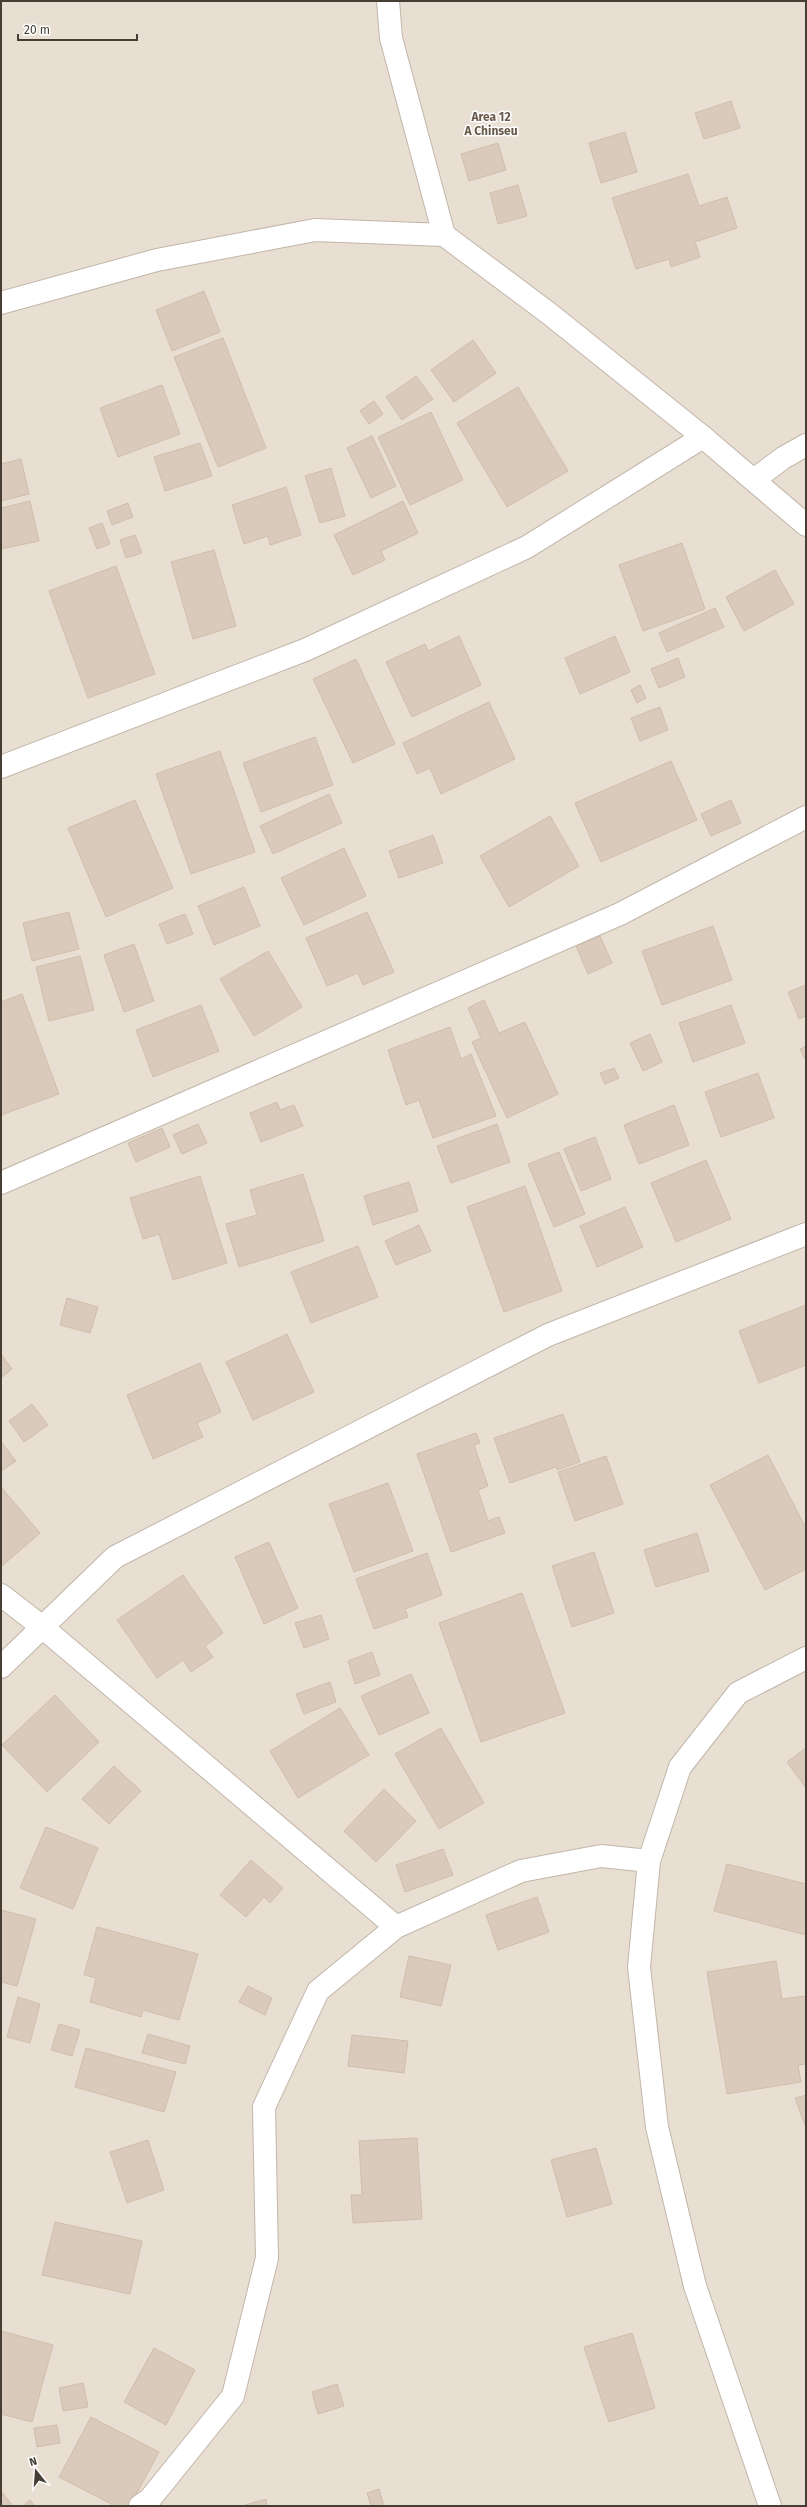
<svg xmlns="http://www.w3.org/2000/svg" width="807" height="2507" font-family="'Fira Sans',sans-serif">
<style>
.residential{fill:#e8ded2}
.building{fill:#d9cabc;stroke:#d1beab}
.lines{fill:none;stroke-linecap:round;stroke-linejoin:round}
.minor-casing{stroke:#c2b6a9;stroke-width:24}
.tertiary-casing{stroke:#c2b6a9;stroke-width:24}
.minor{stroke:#fff;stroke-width:22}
.tertiary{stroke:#fff;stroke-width:22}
.labels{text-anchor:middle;stroke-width:3;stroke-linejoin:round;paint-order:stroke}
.quarter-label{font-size:12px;font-weight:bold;fill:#69594a;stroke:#fff}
</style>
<rect width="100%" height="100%" fill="#f3ede4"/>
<path class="residential" d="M 1,1 L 806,1 L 806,2506 L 1,2506 Z"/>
<path class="building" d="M 731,101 L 740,128 L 704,139 L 695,113 Z
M 625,132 L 637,172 L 601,183 L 589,143 Z
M 498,143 L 506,170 L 469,181 L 461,154 Z
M 688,174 L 699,206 L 727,197 L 737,228 L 695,242 L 700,257 L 671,267 L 669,259 L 636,269 L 612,198 Z
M 518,185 L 527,216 L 498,224 L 490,193 Z
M 204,291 L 220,332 L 172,351 L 156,310 Z
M 223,338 L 266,448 L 218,467 L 174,357 Z
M 473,340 L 496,373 L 454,402 L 431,370 Z
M 416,376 L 433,399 L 402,420 L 386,397 Z
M 162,385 L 180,434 L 118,457 L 100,408 Z
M 518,387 L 568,471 L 507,507 L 457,423 Z
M 374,401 L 383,414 L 369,424 L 360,411 Z
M 431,412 L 463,480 L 410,505 L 378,437 Z
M 372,436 L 396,486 L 371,498 L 347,448 Z
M 200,443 L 212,476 L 165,491 L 154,457 Z
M 21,459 L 29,494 L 1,501 L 1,464 Z
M 331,468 L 345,516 L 320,523 L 305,476 Z
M 286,487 L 301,535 L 270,545 L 268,536 L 244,544 L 232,505 Z
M 30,501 L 39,541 L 1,549 L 1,508 Z
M 403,501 L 418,533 L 381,551 L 385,560 L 353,575 L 334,535 Z
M 128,503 L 133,517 L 112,525 L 107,511 Z
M 102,523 L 110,544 L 97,549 L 89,528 Z
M 135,535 L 142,553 L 126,558 L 120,540 Z
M 682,543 L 705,609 L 643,631 L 619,565 Z
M 214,550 L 236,626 L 193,639 L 171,562 Z
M 116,566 L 155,674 L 88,698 L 49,591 Z
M 775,570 L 794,604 L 744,631 L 726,597 Z
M 715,608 L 724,627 L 667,652 L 659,633 Z
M 459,636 L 481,685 L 412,717 L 386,662 L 425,644 L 428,651 Z
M 615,636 L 630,672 L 580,694 L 565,658 Z
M 678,658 L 685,677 L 659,688 L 651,669 Z
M 356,659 L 395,744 L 353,763 L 313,679 Z
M 640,685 L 646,698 L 637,703 L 631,690 Z
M 489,702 L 515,759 L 441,794 L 430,768 L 417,774 L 403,743 Z
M 660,707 L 668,730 L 640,741 L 631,718 Z
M 315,737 L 333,785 L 261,812 L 243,763 Z
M 220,751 L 255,852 L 191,874 L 156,774 Z
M 671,761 L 697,820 L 601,862 L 575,803 Z
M 329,794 L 342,823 L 273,854 L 260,826 Z
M 135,800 L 173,888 L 106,917 L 68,828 Z
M 731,800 L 741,823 L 711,836 L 701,814 Z
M 550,816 L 579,866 L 509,907 L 480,856 Z
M 433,835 L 443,863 L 399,878 L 389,851 Z
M 344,848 L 366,896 L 304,925 L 281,878 Z
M 244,887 L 260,926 L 214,945 L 198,906 Z
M 69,912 L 79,949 L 32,961 L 23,923 Z
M 367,912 L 394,972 L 363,985 L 358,973 L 327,986 L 306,938 Z
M 185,914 L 193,934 L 167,944 L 159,924 Z
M 713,926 L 732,980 L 662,1005 L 642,951 Z
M 600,936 L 612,963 L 588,974 L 576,946 Z
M 134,944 L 154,1001 L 124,1012 L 104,955 Z
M 268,951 L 302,1007 L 254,1036 L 220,979 Z
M 80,956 L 94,1010 L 49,1021 L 36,967 Z
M 806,985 L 806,1016 L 799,1019 L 788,992 Z
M 22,994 L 59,1094 L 1,1115 L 1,1002 Z
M 484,1000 L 499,1033 L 525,1022 L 558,1094 L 507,1118 L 472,1042 L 481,1038 L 468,1008 Z
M 201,1005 L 219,1051 L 153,1077 L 136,1030 Z
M 731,1005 L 745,1043 L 693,1062 L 679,1023 Z
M 450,1027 L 461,1059 L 471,1054 L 496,1116 L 433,1138 L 419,1100 L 406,1105 L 388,1050 Z
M 650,1034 L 662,1062 L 643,1071 L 630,1043 Z
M 806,1046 L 806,1061 L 800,1049 Z
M 614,1068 L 619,1078 L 605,1084 L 600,1073 Z
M 758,1073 L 774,1118 L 721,1137 L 705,1092 Z
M 277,1102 L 280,1110 L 294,1105 L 303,1126 L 261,1142 L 250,1113 Z
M 674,1105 L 689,1145 L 639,1164 L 624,1125 Z
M 198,1124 L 207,1143 L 182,1154 L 173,1135 Z
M 497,1124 L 510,1162 L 451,1183 L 437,1146 Z
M 162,1128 L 170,1147 L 136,1162 L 128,1143 Z
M 595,1137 L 611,1179 L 581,1191 L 564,1149 Z
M 559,1152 L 585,1214 L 554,1227 L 528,1164 Z
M 706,1160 L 731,1219 L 676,1242 L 651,1183 Z
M 303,1174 L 324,1241 L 239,1267 L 226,1224 L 257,1215 L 250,1190 Z
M 200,1176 L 227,1263 L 173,1280 L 159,1234 L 143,1239 L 130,1198 Z
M 409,1182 L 418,1211 L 373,1225 L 364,1196 Z
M 525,1186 L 562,1291 L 504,1312 L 467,1207 Z
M 625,1207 L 643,1247 L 597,1267 L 580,1226 Z
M 419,1225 L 431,1251 L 396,1265 L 385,1241 Z
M 358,1246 L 378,1297 L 311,1323 L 291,1272 Z
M 67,1298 L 98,1307 L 90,1333 L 60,1325 Z
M 806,1305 L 806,1365 L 759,1383 L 739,1331 Z
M 287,1334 L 314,1392 L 253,1420 L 226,1362 Z
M 1,1354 L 12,1369 L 1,1378 Z
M 200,1363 L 221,1412 L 197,1423 L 203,1437 L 153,1459 L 127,1395 Z
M 32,1404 L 48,1425 L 24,1442 L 9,1421 Z
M 563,1414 L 580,1462 L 557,1470 L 556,1467 L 510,1483 L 494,1438 Z
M 476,1433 L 480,1443 L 474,1445 L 488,1486 L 478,1490 L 488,1521 L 499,1517 L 505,1533 L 451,1552 L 417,1454 Z
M 1,1442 L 16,1461 L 1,1471 Z
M 768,1455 L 806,1528 L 806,1569 L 765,1590 L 710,1485 Z
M 606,1456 L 623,1504 L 575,1521 L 558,1472 Z
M 388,1483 L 413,1551 L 354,1572 L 329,1504 Z
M 1,1487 L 40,1533 L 2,1566 L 1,1565 Z
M 697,1533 L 709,1571 L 656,1587 L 644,1550 Z
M 269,1542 L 298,1608 L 264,1624 L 235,1557 Z
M 594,1552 L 614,1613 L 572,1627 L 552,1566 Z
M 427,1553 L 442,1595 L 405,1609 L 408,1617 L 374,1629 L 356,1579 Z
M 183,1575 L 223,1633 L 205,1646 L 213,1657 L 191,1672 L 183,1660 L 157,1678 L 117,1620 Z
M 522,1593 L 565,1713 L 481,1742 L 439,1623 Z
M 321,1615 L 329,1639 L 304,1648 L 295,1623 Z
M 372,1652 L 380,1675 L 355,1684 L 348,1661 Z
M 411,1674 L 429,1713 L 379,1735 L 361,1696 Z
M 330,1682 L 336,1702 L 304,1714 L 296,1694 Z
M 55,1695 L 99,1742 L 47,1792 L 2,1745 Z
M 340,1708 L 369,1755 L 298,1798 L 270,1751 Z
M 441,1728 L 484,1803 L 439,1829 L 395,1754 Z
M 806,1748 L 806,1788 L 787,1762 Z
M 114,1766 L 141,1791 L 109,1824 L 82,1799 Z
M 384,1789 L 416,1821 L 376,1862 L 344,1831 Z
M 46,1827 L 98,1848 L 73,1909 L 20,1888 Z
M 443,1849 L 453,1875 L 405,1892 L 396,1865 Z
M 251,1860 L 283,1888 L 270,1903 L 264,1897 L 246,1917 L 220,1895 Z
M 727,1864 L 806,1884 L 806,1935 L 714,1911 Z
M 537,1897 L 549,1932 L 498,1950 L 486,1915 Z
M 1,1910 L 36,1919 L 17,1986 L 1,1982 Z
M 97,1927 L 198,1954 L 179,2020 L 143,2010 L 141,2017 L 90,2002 L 96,1978 L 84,1975 Z
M 409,1956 L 451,1965 L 441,2006 L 400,1997 Z
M 776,1961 L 782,1999 L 806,1996 L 806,2064 L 798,2065 L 801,2082 L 727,2094 L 707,1972 Z
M 248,1986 L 272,1998 L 265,2015 L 239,2002 Z
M 18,1997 L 40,2004 L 30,2043 L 7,2037 Z
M 59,2024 L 80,2030 L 72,2056 L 51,2050 Z
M 148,2034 L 190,2046 L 185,2064 L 142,2053 Z
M 352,2035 L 408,2041 L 404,2073 L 348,2066 Z
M 86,2048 L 176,2072 L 164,2112 L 75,2087 Z
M 806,2095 L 806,2128 L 795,2098 Z
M 417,2138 L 422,2219 L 353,2223 L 351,2195 L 362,2195 L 359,2141 Z
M 148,2140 L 164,2190 L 127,2203 L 110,2152 Z
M 596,2148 L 612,2204 L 567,2217 L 551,2160 Z
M 55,2222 L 142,2241 L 130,2294 L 42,2275 Z
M 1,2331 L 53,2345 L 32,2422 L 1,2414 Z
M 632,2333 L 655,2408 L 609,2422 L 584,2347 Z
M 154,2348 L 195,2370 L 166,2425 L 124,2402 Z
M 83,2383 L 88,2407 L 63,2411 L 59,2388 Z
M 337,2384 L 344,2406 L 318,2414 L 312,2392 Z
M 91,2417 L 159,2452 L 130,2506 L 115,2506 L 59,2477 Z
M 57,2425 L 60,2443 L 37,2447 L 34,2428 Z
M 379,2489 L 384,2506 L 371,2506 L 367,2493 Z
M 1,2491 L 13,2506 L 1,2506 Z
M 266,2499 L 267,2506 L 242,2506 Z
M 30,2500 L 35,2506 L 23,2506 Z"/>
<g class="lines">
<g class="minor-casing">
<path id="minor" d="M 1,303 L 157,260 L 315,230 L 444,235
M 755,479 L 783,458 L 806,445
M 1,767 L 305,650 L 527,547 L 703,437
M 1,1183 L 620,914 L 806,817
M 1,1595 L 41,1626 L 396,1927
M 1,1667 L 115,1557 L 548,1335 L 806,1234
M 140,2506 L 150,2499 L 233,2396 L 267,2258 L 264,2107 L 318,1991 L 396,1927 L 521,1871 L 601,1856 L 649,1861
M 770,2506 L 695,2286 L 657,2127 L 639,1967 L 649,1861 L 680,1767 L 738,1693 L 806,1658"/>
</g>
<g class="tertiary-casing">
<path id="tertiary" d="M 388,1 L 391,38 L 444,235 L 551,315 L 703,437 L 806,525"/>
</g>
<use href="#minor" class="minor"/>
<use href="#tertiary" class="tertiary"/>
</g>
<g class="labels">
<g class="quarter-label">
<text x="491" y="121">Area 12<tspan x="491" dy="14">A Chinseu</tspan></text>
</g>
</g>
<rect width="807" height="2507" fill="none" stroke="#463d33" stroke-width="4"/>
<g transform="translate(36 2471) rotate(343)" stroke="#ffffff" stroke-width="3" paint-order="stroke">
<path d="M0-3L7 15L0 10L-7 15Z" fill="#463d33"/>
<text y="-6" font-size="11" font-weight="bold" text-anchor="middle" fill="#463d33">N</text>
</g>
<path d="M18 34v6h119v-6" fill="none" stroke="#463d33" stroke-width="2"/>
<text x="24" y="34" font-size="12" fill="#463d33" stroke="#ffffff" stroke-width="3" paint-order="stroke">20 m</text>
</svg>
